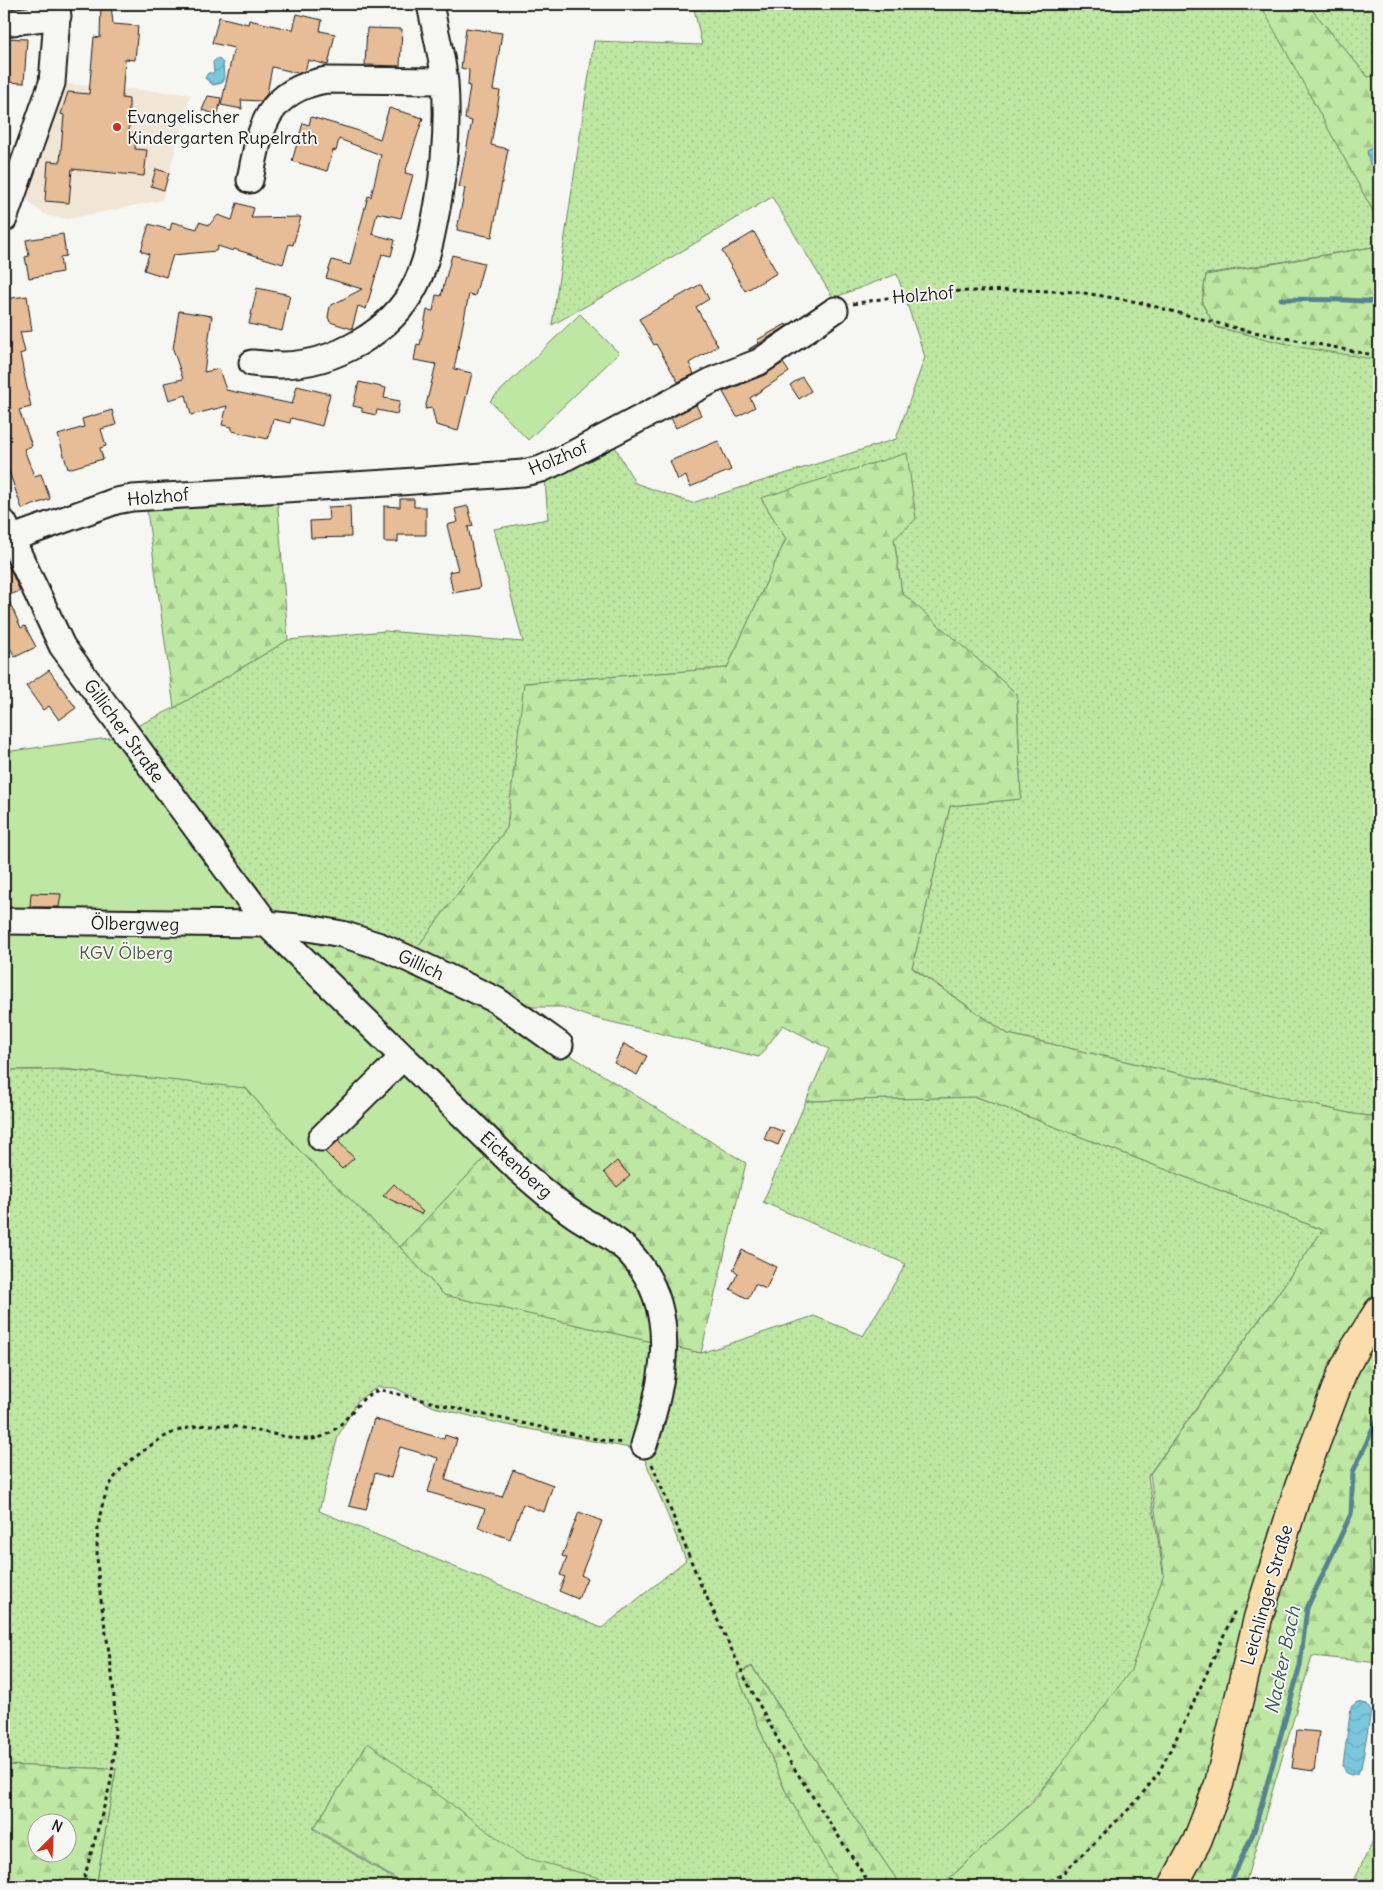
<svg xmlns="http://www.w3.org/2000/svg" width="1383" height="1890" font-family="Delius,sans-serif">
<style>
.built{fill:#f1e5d6}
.grass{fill:url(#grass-dots);stroke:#6d8260;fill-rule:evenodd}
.forest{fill:url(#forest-firs);stroke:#6d8260;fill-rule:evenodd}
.garden{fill:#bee7a3;stroke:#6d8260}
.water{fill:url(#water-waves);stroke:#56838f}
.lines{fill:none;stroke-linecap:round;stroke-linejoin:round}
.stream{stroke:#56838f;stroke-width:5}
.building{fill:#e6bd96;stroke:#1c1c1c}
.minor-casing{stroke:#1c1c1c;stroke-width:29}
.major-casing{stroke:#1c1c1c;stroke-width:31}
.path{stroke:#1c1c1c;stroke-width:3;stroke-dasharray:4 4;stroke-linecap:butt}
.minor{stroke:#f6f6f2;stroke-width:25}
.major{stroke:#fbdcab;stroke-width:28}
.poi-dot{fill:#c8321e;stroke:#f6f6f2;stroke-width:2}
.labels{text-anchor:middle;stroke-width:4;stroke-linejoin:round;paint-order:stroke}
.poi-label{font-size:18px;fill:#1c1c1c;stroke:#f6f6f2;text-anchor:start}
.street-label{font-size:18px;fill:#1c1c1c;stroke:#f6f6f2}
.park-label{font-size:18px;fill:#4d5944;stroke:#f6f6f2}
.water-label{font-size:19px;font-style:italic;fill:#3e585f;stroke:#f6f6f2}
</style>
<defs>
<pattern id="grass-dots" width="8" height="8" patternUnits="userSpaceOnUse" patternTransform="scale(1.25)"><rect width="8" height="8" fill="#bee7a3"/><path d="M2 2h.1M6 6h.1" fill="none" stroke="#a3c68c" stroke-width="1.8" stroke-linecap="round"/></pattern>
<pattern id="forest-firs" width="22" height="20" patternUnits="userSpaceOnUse" patternTransform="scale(1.25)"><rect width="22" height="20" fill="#bee7a3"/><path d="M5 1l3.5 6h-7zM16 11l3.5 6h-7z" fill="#a3c68c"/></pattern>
<pattern id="water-waves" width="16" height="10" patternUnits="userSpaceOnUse" patternTransform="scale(1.25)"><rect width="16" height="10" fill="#7cc7dc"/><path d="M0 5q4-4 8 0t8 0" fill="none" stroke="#6baabc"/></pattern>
</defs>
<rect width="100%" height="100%" fill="#f6f6f2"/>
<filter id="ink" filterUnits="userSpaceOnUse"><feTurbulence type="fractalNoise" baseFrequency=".02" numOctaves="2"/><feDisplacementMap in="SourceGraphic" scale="10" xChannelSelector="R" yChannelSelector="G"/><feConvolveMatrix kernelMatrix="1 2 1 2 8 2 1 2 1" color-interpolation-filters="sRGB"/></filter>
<g filter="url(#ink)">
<path class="built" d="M 67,84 L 190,94 L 162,200 L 68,219 L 48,216 L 30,204 L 27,198 Z"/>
<path class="grass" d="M 693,4 L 1261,4 L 1379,222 L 1379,246 L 1206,274 L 1202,304 L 1217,328 L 1379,358 L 1379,1117 L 1353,1114 L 1008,1034 L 912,967 L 950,806 L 1021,799 L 1017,694 L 902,594 L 894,539 L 761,498 L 786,539 L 727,668 L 525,683 L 507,828 L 413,953 L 277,920 L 129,730 L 174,708 L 288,640 L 385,631 L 523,642 L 494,529 L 548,519 L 545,480 L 584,463 L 614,445 L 635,483 L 692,503 L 896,439 L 925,357 L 897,274 L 833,298 L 772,197 L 647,272 L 552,325 L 594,41 L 702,45 Z
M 1307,4 L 1379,4 L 1379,75 L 1368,77 Z
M 4,1070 L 68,1070 L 245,1087 L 299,1150 L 400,1247 L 443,1294 L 701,1353 L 814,1316 L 863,1336 L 906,1264 L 763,1202 L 806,1101 L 977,1097 L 1323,1230 L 1148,1476 L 1164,1578 L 1133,1676 L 1026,1808 L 941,1886 L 901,1886 L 752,1666 L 737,1674 L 785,1790 L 838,1882 L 833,1886 L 613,1886 L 523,1858 L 368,1744 L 313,1829 L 405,1886 L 96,1886 L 116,1769 L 4,1765 ZM 378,1387 L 395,1388 L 434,1407 L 502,1424 L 641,1450 L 686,1560 L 602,1628 L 319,1511 L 338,1436 L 358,1400 Z
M 1379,1525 L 1379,1649 L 1368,1543 Z
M 1377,1833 L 1379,1834 L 1379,1886 L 1351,1886 Z"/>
<path class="forest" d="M 1260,4 L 1307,4 L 1368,77 L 1379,75 L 1379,222 Z
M 1379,246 L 1379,360 L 1300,347 L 1216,327 L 1202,303 L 1206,275 Z
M 907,453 L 916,519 L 894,539 L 902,593 L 1017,694 L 1021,799 L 950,806 L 912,968 L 1008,1034 L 1353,1114 L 1379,1117 L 1379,1525 L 1368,1543 L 1379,1663 L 1312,1656 L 1245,1884 L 1251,1886 L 941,1886 L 1034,1801 L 1131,1670 L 1164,1574 L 1150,1474 L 1323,1230 L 977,1097 L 806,1101 L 829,1049 L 783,1025 L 759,1057 L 590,1017 L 562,1007 L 506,1007 L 552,1044 L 746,1163 L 701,1353 L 444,1295 L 400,1247 L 491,1151 L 286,933 L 413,953 L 507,828 L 524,683 L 727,668 L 786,539 L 761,498 Z
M 277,495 L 288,640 L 174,708 L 146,503 Z
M 752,1667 L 901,1886 L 833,1886 L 837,1881 L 785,1790 L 737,1674 Z
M 368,1743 L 523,1857 L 607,1880 L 614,1886 L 407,1886 L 314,1828 Z
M 4,1765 L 116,1769 L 96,1886 L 4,1886 ZM 68,1822 L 68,1852 L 38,1852 L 38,1822 Z"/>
<path class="garden" d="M 580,314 L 619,353 L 528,440 L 490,401 Z
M 116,737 L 257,924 L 491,1151 L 400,1247 L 299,1150 L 246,1088 L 63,1069 L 4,1070 L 4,752 Z"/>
<path class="water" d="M 218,58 L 223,63 L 224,78 L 222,83 L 213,85 L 205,78 L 208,73 L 214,73 L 213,62 Z
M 1374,147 L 1379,154 L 1379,165 L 1370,165 L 1367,151 Z
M 1357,1702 L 1367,1704 L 1371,1712 L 1361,1768 L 1358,1773 L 1351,1775 L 1346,1773 L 1343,1765 L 1351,1707 Z"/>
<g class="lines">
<path class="stream" d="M 1281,299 L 1346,300 L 1379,302
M 1229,1886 L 1254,1831 L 1300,1666 L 1307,1608 L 1351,1514 L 1353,1472 L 1379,1416"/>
</g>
<path class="building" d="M 101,4 L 111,4 L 113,24 L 138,26 L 135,60 L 125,59 L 122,98 L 129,99 L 129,132 L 136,133 L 135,149 L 147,150 L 144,176 L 72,169 L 69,203 L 45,201 L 48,161 L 60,162 L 64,115 L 61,114 L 68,92 L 89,94 L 94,37 L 100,38 Z
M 297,14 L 322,20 L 320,31 L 335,34 L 328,65 L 308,60 L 305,71 L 298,73 L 272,67 L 267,94 L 261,101 L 241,100 L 242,109 L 221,105 L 234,48 L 212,43 L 219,17 L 248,24 L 249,20 L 293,30 Z
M 367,28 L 402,29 L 400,66 L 365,65 Z
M 466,28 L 502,33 L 493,90 L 500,91 L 491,145 L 508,149 L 492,237 L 457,230 L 465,188 L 459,187 L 472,121 L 465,119 L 470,86 L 468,86 L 469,70 L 461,68 Z
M 4,38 L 27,39 L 24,83 L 4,82 Z
M 208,96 L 221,98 L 218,115 L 202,110 Z
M 389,108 L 423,118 L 405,173 L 413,175 L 401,218 L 377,213 L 372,234 L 395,240 L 391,256 L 382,254 L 366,309 L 358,306 L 352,329 L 330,322 L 328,317 L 330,306 L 362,289 L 326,278 L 332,260 L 350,265 L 368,196 L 371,197 L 381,155 L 339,139 L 336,151 L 333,150 L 327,171 L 292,161 L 303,123 L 309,125 L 311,117 L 356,130 L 380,139 Z
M 156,169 L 169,173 L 164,190 L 151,186 Z
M 237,203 L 254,208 L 251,218 L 301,217 L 293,245 L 289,244 L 283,264 L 234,249 L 233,251 L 218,246 L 216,251 L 173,255 L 166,277 L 144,270 L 149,254 L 141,251 L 149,224 L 170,230 L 172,222 L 197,229 L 199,222 L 209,225 L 218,215 L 232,220 Z
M 754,232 L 777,273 L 745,291 L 722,251 Z
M 63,234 L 66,256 L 60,257 L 62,272 L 29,278 L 25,257 L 29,256 L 26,240 Z
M 452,255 L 484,263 L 475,296 L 469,294 L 454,369 L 472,373 L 458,431 L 436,425 L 432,408 L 425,409 L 436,364 L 414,360 L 417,344 L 420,345 L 427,310 L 433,311 L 436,295 L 441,296 Z
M 701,284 L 709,299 L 696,307 L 718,346 L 689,363 L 694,374 L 678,382 L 656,344 L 654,345 L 639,319 Z
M 257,288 L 290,295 L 282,331 L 249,324 Z
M 27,296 L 32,331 L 20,332 L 25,352 L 20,354 L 31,407 L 19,410 L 32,446 L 24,449 L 34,476 L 41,474 L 50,499 L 22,509 L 4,457 L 4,346 L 8,344 L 4,299 Z
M 179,311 L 212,316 L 204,372 L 219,369 L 226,390 L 292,404 L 297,386 L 330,394 L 322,426 L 291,418 L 290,423 L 273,419 L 268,439 L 232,431 L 232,427 L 222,425 L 227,406 L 191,415 L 186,395 L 169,400 L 164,383 L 183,379 L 173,349 Z
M 786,324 L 787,326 L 749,350 L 749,349 L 759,343 L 757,340 Z
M 783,363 L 789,372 L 750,398 L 755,407 L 737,417 L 723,392 L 764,375 Z
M 802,377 L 811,391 L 799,399 L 790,385 Z
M 359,382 L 386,388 L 384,398 L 400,401 L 397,414 L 377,410 L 376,415 L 362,412 L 362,408 L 353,406 Z
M 696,405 L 701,415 L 676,428 L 671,418 Z
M 112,410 L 116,425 L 101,429 L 106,446 L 100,448 L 103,459 L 68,469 L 58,435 L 84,427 L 82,419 Z
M 718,441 L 731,470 L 690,487 L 686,476 L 678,480 L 670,461 Z
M 400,499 L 414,499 L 414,507 L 426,507 L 426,535 L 398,535 L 398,542 L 384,542 L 384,506 L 400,507 Z
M 350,506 L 351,537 L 311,538 L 310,521 L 329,520 L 328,507 Z
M 468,506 L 473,526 L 468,527 L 480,588 L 453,593 L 449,572 L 458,570 L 447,525 L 458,522 L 455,509 Z
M 4,556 L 20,591 L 7,596 L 21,628 L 25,626 L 36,647 L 15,657 L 4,636 Z
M 49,670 L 76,708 L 59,720 L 49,706 L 43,710 L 26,686 Z
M 31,893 L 61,894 L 59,907 L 30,907 Z
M 624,1044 L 647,1056 L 637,1075 L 614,1063 Z
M 769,1126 L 784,1132 L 778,1145 L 764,1139 Z
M 338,1141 L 354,1158 L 342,1169 L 325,1152 Z
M 617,1161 L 630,1176 L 617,1187 L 604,1172 Z
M 394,1184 L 423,1212 L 421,1214 L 383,1196 Z
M 742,1250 L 776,1267 L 766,1289 L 755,1284 L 748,1299 L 730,1289 L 738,1273 L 733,1270 Z
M 374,1419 L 444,1439 L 445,1435 L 457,1439 L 445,1480 L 502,1497 L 513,1470 L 553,1485 L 544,1512 L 523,1504 L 510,1539 L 478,1527 L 485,1509 L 428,1492 L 438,1458 L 400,1447 L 391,1478 L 375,1473 L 366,1510 L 349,1506 Z
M 579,1512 L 602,1521 L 581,1575 L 587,1578 L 578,1599 L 559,1591 L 565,1577 L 560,1575 L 567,1558 L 562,1556 Z
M 1297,1730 L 1319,1732 L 1314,1771 L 1292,1768 Z"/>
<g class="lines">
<g class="minor-casing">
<path id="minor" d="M 4,23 L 58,16
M 250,180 C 260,128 266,91 326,80 L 444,81
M 4,219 L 52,83 L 58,4
M 252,363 C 262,364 272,365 282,365 C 335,364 392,332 416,284 C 428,259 433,230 438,203 C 445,163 448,123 445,82 C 442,56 435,30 430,4
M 4,523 L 62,646 L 267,924 L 520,1171 C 538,1187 556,1203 576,1216 C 594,1228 615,1237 630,1253 C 681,1309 664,1381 644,1445
M 10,539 L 116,501 L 132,498 L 387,483 L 523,473 L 541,469 L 561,460 L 713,380 L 759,362 L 835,310
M 4,921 L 267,924 L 308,928 L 342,934 L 380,946 L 409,959 L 496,1000 L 528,1022 L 560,1045
M 321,1138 L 403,1057"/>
</g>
<g class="major-casing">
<path id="major" d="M 1173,1886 L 1197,1841 L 1219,1784 L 1258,1618 L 1299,1487 L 1342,1373 L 1355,1348 L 1379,1310"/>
</g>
<path class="path" d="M 853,304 L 920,292 L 1024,290 L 1078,292 L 1138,302 L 1243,330 L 1379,356
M 652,1464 L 700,1583 L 746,1680 L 790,1762 L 871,1886
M 82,1886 L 110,1785 C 116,1750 116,1711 112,1675 C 106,1616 77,1519 121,1469 C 126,1463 133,1459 138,1455 C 160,1438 172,1430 199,1426 C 224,1422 257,1431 282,1436 C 291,1437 302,1440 312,1439 C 347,1435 355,1393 381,1390 L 489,1416 L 606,1441 L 624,1443
M 1044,1886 L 1062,1874 L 1135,1803 L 1158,1774 L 1187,1717 L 1236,1608"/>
<use href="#minor" class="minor"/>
<use href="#major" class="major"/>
</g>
</g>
<circle class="poi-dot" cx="117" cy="127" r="5"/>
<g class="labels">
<g class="poi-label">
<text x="127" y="123">Evangelischer<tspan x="127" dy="21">Kindergarten Rupelrath</tspan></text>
</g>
<g class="street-label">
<text transform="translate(923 295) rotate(-5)" y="6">Holzhof</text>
<text transform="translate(558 458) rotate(-23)" y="6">Holzhof</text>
<text transform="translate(158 497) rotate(-5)" y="6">Holzhof</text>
<text transform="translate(124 731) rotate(54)" y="6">Gillicher Straße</text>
<text transform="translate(135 924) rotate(1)" y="6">Ölbergweg</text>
<text transform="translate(421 965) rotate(25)" y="6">Gillich</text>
<text transform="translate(516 1165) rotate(42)" y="6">Eickenberg</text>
<text transform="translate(1267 1595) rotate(-74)" y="6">Leichlinger Straße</text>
</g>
<g class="park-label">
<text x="126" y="959">KGV Ölberg</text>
</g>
<g class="water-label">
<text transform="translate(1282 1660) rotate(-78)" y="7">Nacker Bach</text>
</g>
</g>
<rect width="1383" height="1890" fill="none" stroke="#f6f6f2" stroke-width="20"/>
<rect x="10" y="10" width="1363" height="1870" fill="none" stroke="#1c1c1c" stroke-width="2" filter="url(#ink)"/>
<g transform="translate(52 1838) rotate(24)"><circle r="24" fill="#f6f6f2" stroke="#9f9f9c"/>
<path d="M0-4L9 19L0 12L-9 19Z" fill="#c8321e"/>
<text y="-8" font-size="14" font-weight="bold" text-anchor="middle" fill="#1c1c1c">N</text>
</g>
</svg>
